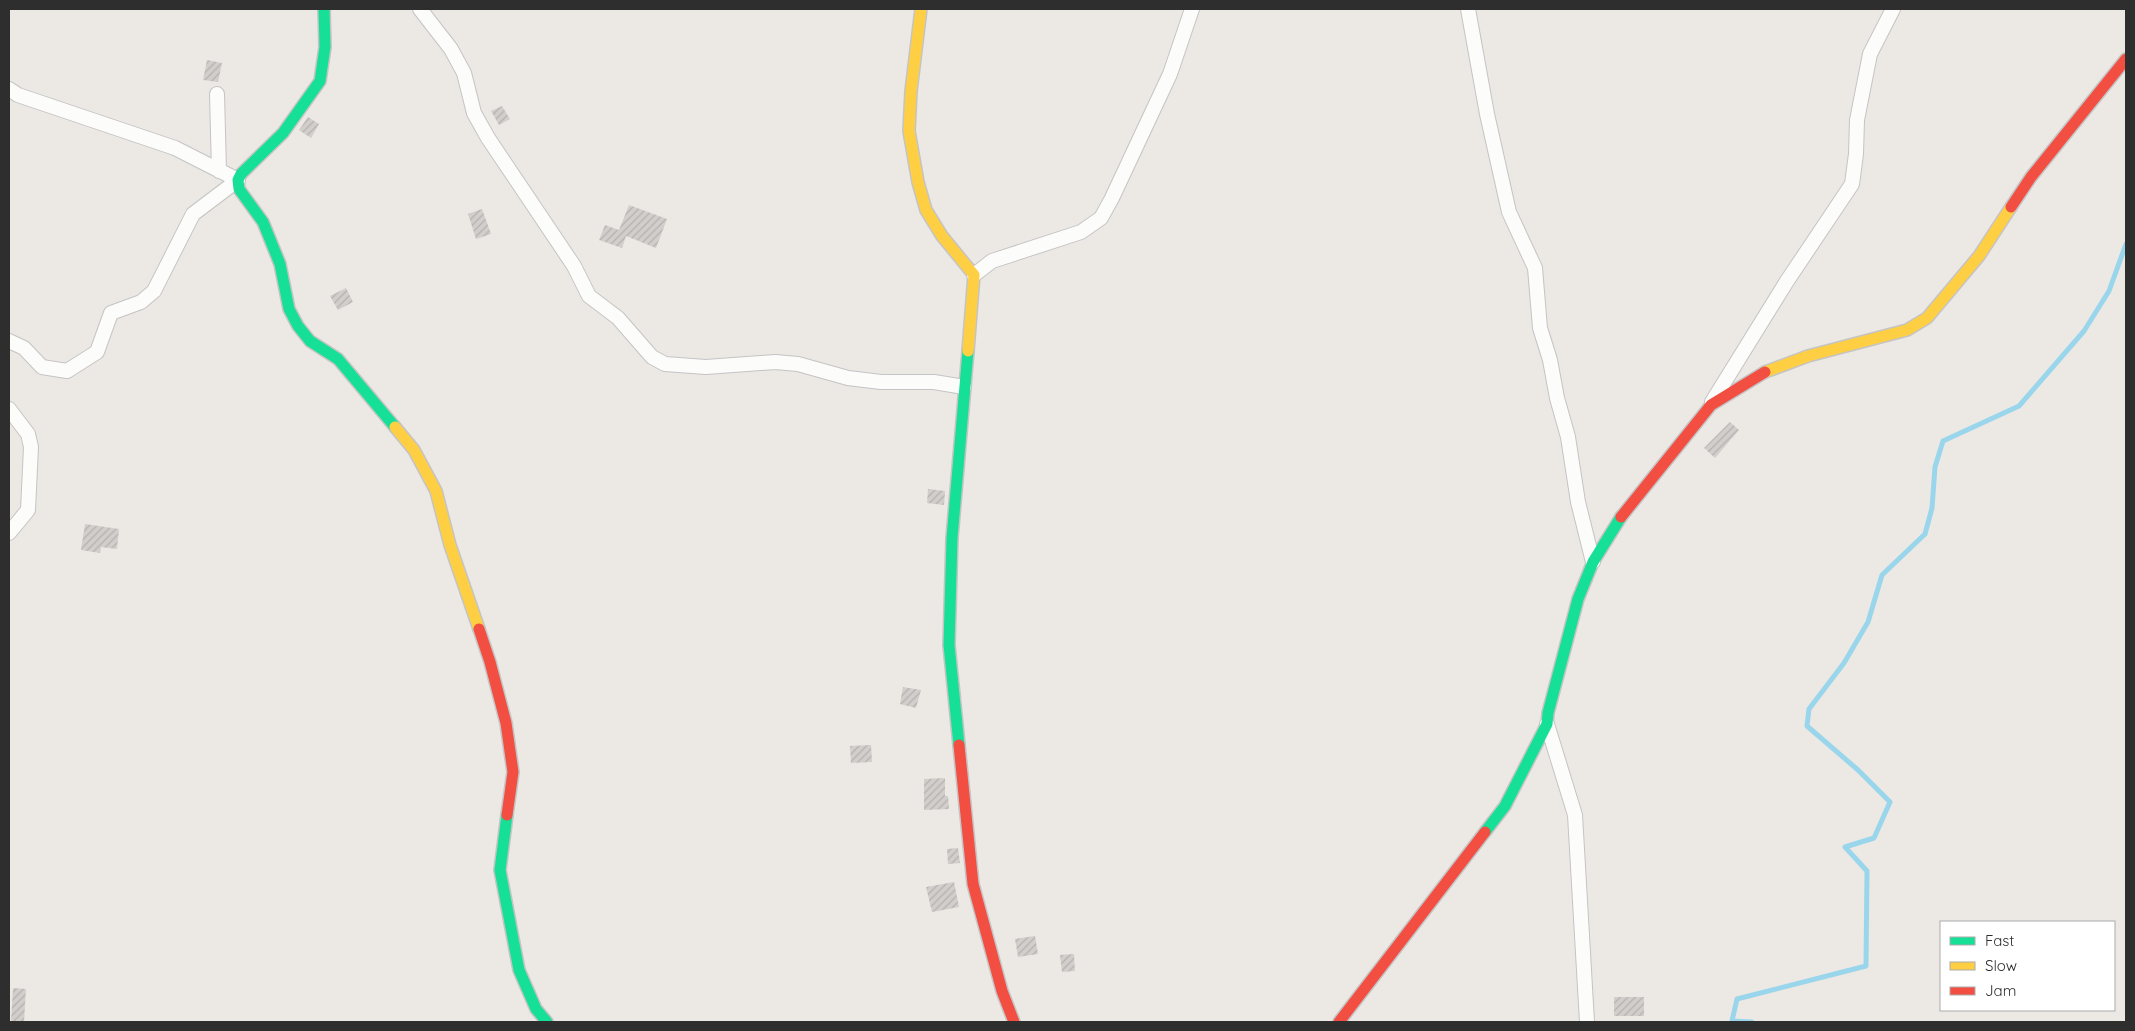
<svg xmlns="http://www.w3.org/2000/svg" width="2135" height="1031" font-family="Quicksand,sans-serif">
<style>
.lines{fill:none;stroke-linecap:round;stroke-linejoin:round}
.stream{stroke:#99d6ec;stroke-width:5}
.building{fill:url(#building-hatch)}
.street-casing{stroke:#c5c4c5;stroke-width:16}
.fast-casing{stroke:#c5c4c5;stroke-width:14}
.slow-casing{stroke:#c5c4c5;stroke-width:14}
.jam-casing{stroke:#c5c4c5;stroke-width:14}
.street{stroke:#fcfcfb;stroke-width:14}
.fast{stroke:#16e098;stroke-width:11}
.slow{stroke:#ffcf43;stroke-width:11}
.jam{stroke:#f24e42;stroke-width:11}
</style>
<defs>
<pattern id="building-hatch" width="6" height="6" patternUnits="userSpaceOnUse" patternTransform="scale(1.25)"><rect width="6" height="6" fill="#d1cecb"/><path d="M-1 1l2-2M0 6l6-6M5 7l2-2" fill="none" stroke="#b4b1af"/></pattern>
</defs>
<rect width="100%" height="100%" fill="#ece8e4"/>
<g class="lines">
<path class="stream" d="M 1752,1022 L 1732,1021 L 1737,999 L 1866,966 L 1867,871 L 1845,847 L 1874,838 L 1890,802 L 1858,770 L 1807,726 L 1809,709 L 1844,663 L 1868,622 L 1882,575 L 1925,534 L 1932,508 L 1935,467 L 1943,441 L 2019,406 L 2084,331 L 2109,291 L 2126,244"/>
</g>
<path class="building" d="M 207,60 L 222,63 L 218,82 L 203,80 Z
M 502,106 L 510,119 L 499,125 L 491,111 Z
M 308,117 L 319,124 L 311,138 L 299,130 Z
M 629,205 L 667,219 L 656,248 L 626,236 L 622,248 L 599,240 L 605,225 L 619,230 Z
M 482,209 L 491,234 L 476,239 L 468,214 Z
M 346,288 L 353,302 L 338,310 L 330,296 Z
M 1730,422 L 1739,430 L 1715,458 L 1704,448 Z
M 928,489 L 945,491 L 944,505 L 927,503 Z
M 85,524 L 119,529 L 117,549 L 101,547 L 100,553 L 81,550 Z
M 903,687 L 921,690 L 916,708 L 900,704 Z
M 871,745 L 872,762 L 851,763 L 850,746 Z
M 945,778 L 945,796 L 948,796 L 949,809 L 924,810 L 924,779 Z
M 958,848 L 960,863 L 948,864 L 947,849 Z
M 954,882 L 959,907 L 932,912 L 926,887 Z
M 1035,936 L 1038,954 L 1018,957 L 1015,939 Z
M 1074,954 L 1075,971 L 1062,972 L 1060,955 Z
M 13,988 L 26,989 L 24,1022 L 11,1022 Z
M 1614,997 L 1644,997 L 1644,1016 L 1614,1016 Z"/>
<g class="lines">
<g class="street-casing">
<path id="street" d="M 420,9 L 451,49 L 464,73 L 474,113 L 488,138 L 574,266 L 589,296 L 618,318 L 652,357 L 665,364 L 706,367 L 775,362 L 798,364 L 848,378 L 881,382 L 934,382 L 964,387
M 1468,9 L 1487,114 L 1509,212 L 1535,268 L 1540,328 L 1550,360 L 1557,398 L 1568,437 L 1578,502 L 1593,562
M 9,89 L 18,95 L 175,148 L 238,180 L 193,214 L 154,291 L 141,302 L 111,313 L 97,352 L 67,371 L 42,367 L 24,348 L 9,341
M 217,94 L 219,171
M 974,275 L 992,261 L 1081,232 L 1101,218 L 1112,198 L 1170,74 L 1192,9
M 1712,402 L 1787,281 L 1852,184 L 1856,154 L 1857,120 L 1870,54 L 1893,9
M 9,409 L 28,434 L 31,447 L 28,510 L 9,533
M 1547,724 L 1575,815 L 1587,1022"/>
</g>
<g class="fast-casing">
<path id="fast" d="M 324,9 L 325,47 L 320,81 L 283,133 L 241,174 L 238,180 L 239,189 L 263,222 L 280,264 L 289,309 L 298,326 L 310,341 L 338,359 L 395,427
M 959,745 L 949,645 L 952,538 L 968,351
M 507,815 L 500,870 L 519,970 L 536,1009 L 547,1022
M 1485,832 L 1505,806 L 1547,724 L 1548,713 L 1578,599 L 1593,562 L 1621,517"/>
</g>
<g class="slow-casing">
<path id="slow" d="M 921,9 L 911,91 L 909,131 L 918,182 L 926,210 L 942,236 L 974,275 L 968,351
M 1765,372 L 1808,356 L 1907,330 L 1927,318 L 1979,256 L 2011,207
M 395,427 L 414,450 L 436,491 L 450,545 L 479,629"/>
</g>
<g class="jam-casing">
<path id="jam" d="M 2011,207 L 2031,177 L 2126,59
M 1621,517 L 1711,405 L 1765,372
M 479,629 L 490,662 L 506,723 L 513,772 L 507,815
M 959,745 L 973,884 L 1002,991 L 1014,1022
M 1339,1022 L 1485,832"/>
</g>
<use href="#street" class="street"/>
<use href="#fast" class="fast"/>
<use href="#slow" class="slow"/>
<use href="#jam" class="jam"/>
</g>
<rect width="2135" height="1031" fill="none" stroke="#2e2e2e" stroke-width="20"/>
<rect x="1940" y="921" width="175" height="90" fill="#ffffff" stroke="#ababab"/>
<rect x="1950" y="937" width="25" height="8" fill="#16e098" stroke="#ababab"/>
<text x="1985" y="946" font-size="15" fill="#2e2e2e">Fast</text>
<rect x="1950" y="962" width="25" height="8" fill="#ffcf43" stroke="#ababab"/>
<text x="1985" y="971" font-size="15" fill="#2e2e2e">Slow</text>
<rect x="1950" y="987" width="25" height="8" fill="#f24e42" stroke="#ababab"/>
<text x="1985" y="996" font-size="15" fill="#2e2e2e">Jam</text>
</svg>
